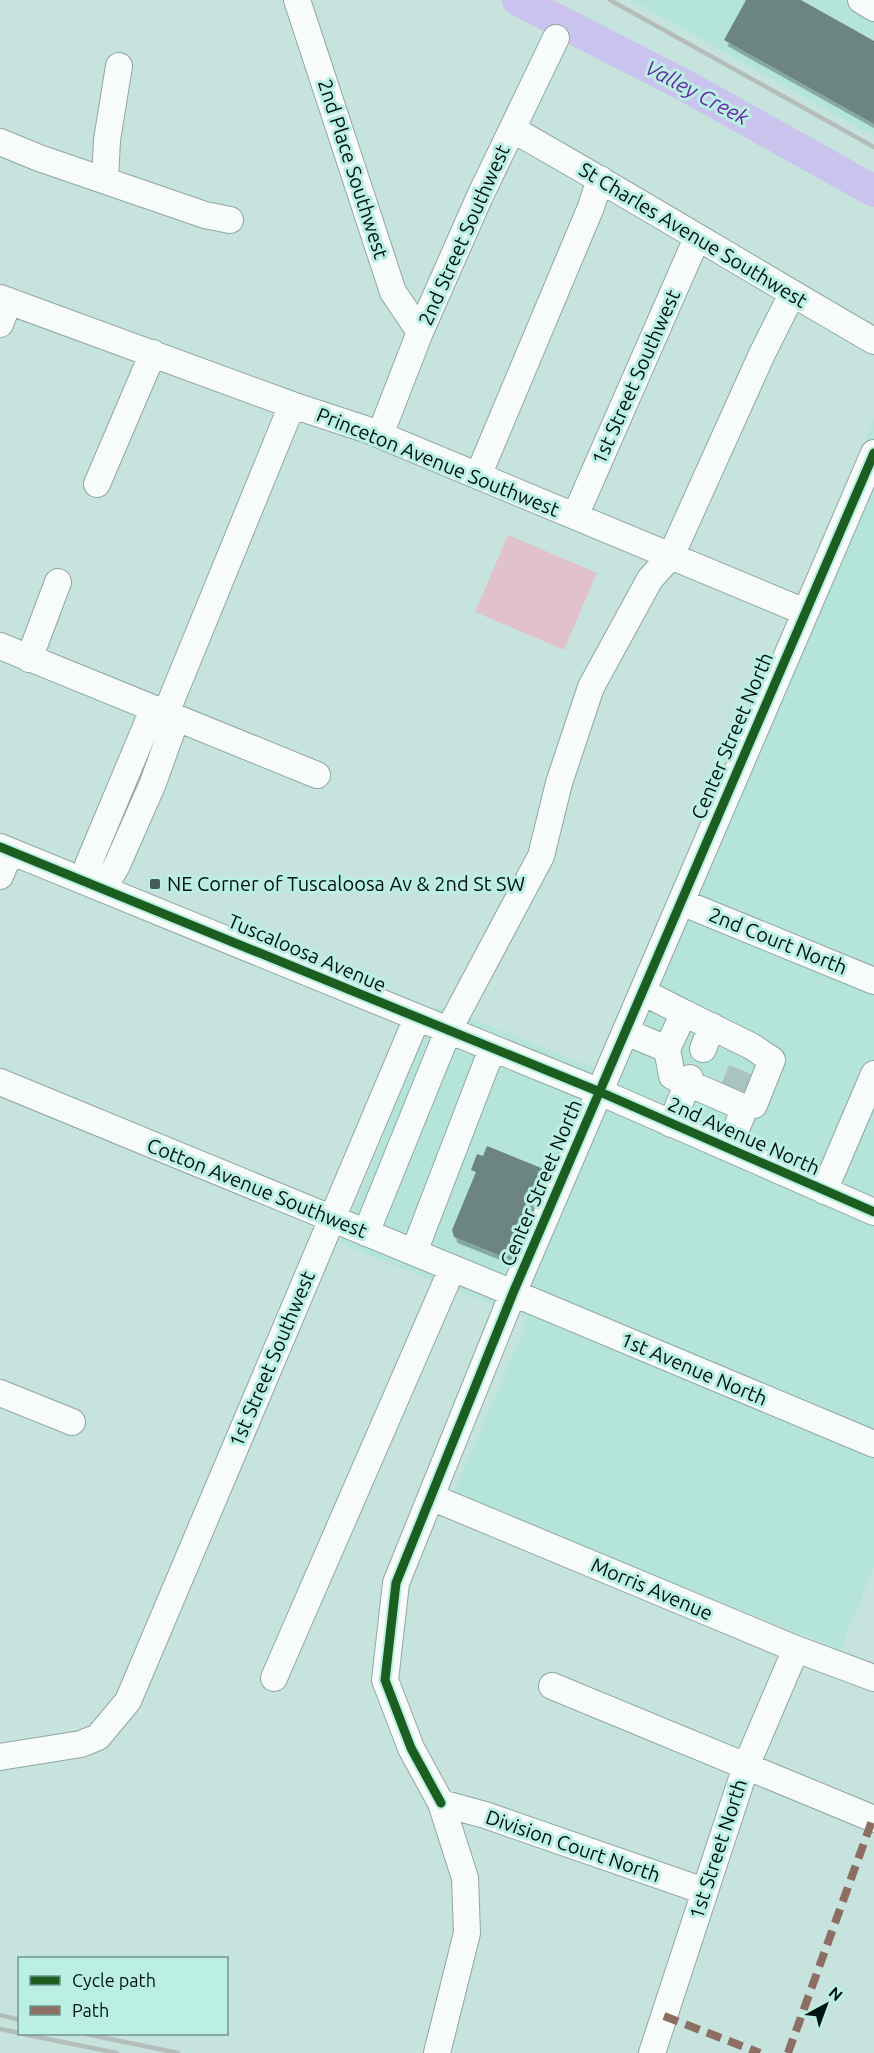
<svg xmlns="http://www.w3.org/2000/svg" width="874" height="2053" font-family="Ubuntu,sans-serif">
<style>
.built{fill:#b5e4da}
.green{fill:#e1c1cb}
.lines{fill:none;stroke-linecap:round;stroke-linejoin:round}
.river{stroke:#cac3ee;stroke-width:32}
.building{fill:#6d8581;filter:url(#shadow)}
.minor-tunnel{stroke:#a9c4be;stroke-width:26;stroke-dasharray:26 13;stroke-linecap:butt}
.minor-casing{stroke:#91a7a3;stroke-width:28}
.minor{stroke:#f7fbfa;stroke-width:26}
.rail{stroke:#b5bdbb;stroke-width:4.5}
.quiet{stroke:#8d6e63;stroke-width:8;stroke-dasharray:15 8;stroke-linecap:butt}
.cycleway-casing{stroke:#bbefe3;stroke-width:13}
.cycleway{stroke:#1b5e20;stroke-width:9}
.poi-dot{fill:#475c58;stroke:#bbefe3;stroke-width:2}
.labels{text-anchor:middle;stroke-width:6;stroke-linejoin:round;paint-order:stroke}
.street-label{font-size:20px;fill:#021310;stroke:#bbefe3}
.poi-label{font-size:20px;fill:#021310;stroke:#bbefe3;text-anchor:start}
.water-label{font-size:21px;font-style:italic;fill:#652ca7;stroke:#bbefe3}
</style>
<defs>
<filter id="shadow"><feDropShadow dx="3.5" dy="6" stdDeviation="0" flood-color="#0004"/></filter>
</defs>
<rect width="100%" height="100%" fill="#c7e3dd"/>
<path class="built" d="M 632,0 L 874,0 L 874,137 Z
M 874,420 L 874,1567 L 840,1650 L 453,1495 L 528,1319 L 340,1243 L 437,1005 L 594,1068 Z"/>
<path class="green" d="M 508,535 L 597,573 L 564,650 L 475,612 Z"/>
<g class="lines">
<path class="river" d="M 518,0 L 686,86 L 874,191"/>
</g>
<path class="building" d="M 746,0 L 801,0 L 874,41 L 874,124 L 724,40 Z
M 487,1146 L 546,1170 L 511,1254 L 504,1257 L 454,1237 L 452,1230 L 476,1172 L 471,1170 L 477,1154 L 483,1156 Z"/>
<g class="lines">
<path class="minor-tunnel" d="M 731,1094 L 743,1066"/>
<g class="minor-casing">
<path id="minor" d="M 297,0 L 393,292 L 420,332
M 861,0 L 874,8
M 512,129 C 634,198 753,271 874,341
M 0,142 L 39,158 L 205,215 L 230,220
M 105,179 L 107,140 L 119,66
M 0,298 L 292,405 L 368,430 L 805,612
M 0,324 L 9,301
M 380,435 L 420,332 L 480,196 L 556,38
M 478,476 L 591,207 L 600,179
M 97,484 L 153,353
M 575,516 L 697,238
M 0,646 L 317,775
M 29,659 L 58,582
M 166,713 L 150,717 L 88,865 L 96,885 L 109,879 L 117,865 L 153,783 L 172,730 L 166,713 L 292,405
M 0,847 L 600,1092 L 874,1212
M 0,876 L 10,852
M 681,902 L 874,981
M 643,992 L 684,1013
M 626,1032 L 667,1049
M 703,1049 L 712,1026
M 0,1082 L 513,1293 L 874,1444
M 671,1124 L 690,1078
M 728,1148 L 745,1108 L 754,1105 L 772,1060 L 751,1046 L 684,1013 L 667,1049 L 672,1076 L 745,1108
M 824,1191 L 874,1074
M 366,1233 L 448,1031 L 541,856 L 559,783 L 591,687 L 650,579 L 671,556 L 762,354 L 792,294
M 414,1252 L 492,1049
M 0,1393 L 72,1422
M 431,1497 L 796,1649 L 874,1678
M 274,1678 L 452,1269
M 552,1686 L 874,1819
M 0,1757 L 81,1744 L 98,1737 L 128,1701 L 417,1018
M 441,1803 L 485,1815 L 704,1891
M 437,2053 L 467,1933 L 465,1878 L 441,1803 L 411,1748 L 385,1680 L 396,1583 L 513,1293 L 874,453
M 652,2053 L 746,1766 L 796,1649"/>
</g>
<use href="#minor" class="minor"/>
<path class="rail" d="M 610,0 L 874,147
M 0,2015 L 20,2020
M 0,2029 L 20,2033
M 23,2034 L 117,2053
M 86,2034 L 178,2053"/>
<path class="quiet" d="M 664,2016 L 760,2053
M 788,2053 L 873,1818"/>
<g class="cycleway-casing">
<path id="cycleway" d="M 0,847 L 600,1092 L 874,1212
M 441,1803 L 411,1748 L 385,1680 L 396,1583 L 513,1293 L 874,453"/>
</g>
<use href="#cycleway" class="cycleway"/>
</g>
<rect class="poi-dot" x="149" y="878" width="12" height="12" rx="3"/>
<g class="labels">
<g class="street-label">
<text transform="translate(353 169) rotate(72)" y="7">2nd Place Southwest</text>
<text transform="translate(464 235) rotate(-66)" y="7">2nd Street Southwest</text>
<text transform="translate(693 235) rotate(31)" y="7">St Charles Avenue Southwest</text>
<text transform="translate(636 377) rotate(-66)" y="7">1st Street Southwest</text>
<text transform="translate(438 462) rotate(22)" y="7">Princeton Avenue Southwest</text>
<text transform="translate(732 736) rotate(-67)" y="7">Center Street North</text>
<text transform="translate(778 941) rotate(22)" y="7">2nd Court North</text>
<text transform="translate(307 953) rotate(23)" y="7">Tuscaloosa Avenue</text>
<text transform="translate(744 1136) rotate(24)" y="7">2nd Avenue North</text>
<text transform="translate(541 1183) rotate(-67)" y="7">Center Street North</text>
<text transform="translate(257 1188) rotate(22)" y="7">Cotton Avenue Southwest</text>
<text transform="translate(272 1359) rotate(-67)" y="7">1st Street Southwest</text>
<text transform="translate(694 1369) rotate(23)" y="7">1st Avenue North</text>
<text transform="translate(652 1589) rotate(23)" y="7">Morris Avenue</text>
<text transform="translate(573 1846) rotate(19)" y="7">Division Court North</text>
<text transform="translate(718 1849) rotate(-72)" y="7">1st Street North</text>
</g>
<g class="poi-label">
<text x="167" y="891">NE Corner of Tuscaloosa Av &amp; 2nd St SW</text>
</g>
<g class="water-label">
<text transform="translate(697 93) rotate(28)" y="7">Valley Creek</text>
</g>
</g>
<rect x="18" y="1957" width="210" height="78" fill="#bbefe3" stroke="#71978f" stroke-width="1.5"/>
<rect x="30" y="1976" width="30" height="9" fill="#1b5e20" stroke="#71978f" stroke-width="1.5"/>
<text x="72" y="1987" font-size="18" fill="#021310">Cycle path</text>
<rect x="30" y="2006" width="30" height="9" fill="#8d6e63" stroke="#71978f" stroke-width="1.5"/>
<text x="72" y="2017" font-size="18" fill="#021310">Path</text>
<g transform="translate(826 2005) rotate(41)" stroke="#bbefe3" stroke-width="4.5" paint-order="stroke">
<path d="M0-4.5L10 22L0 15L-10 22Z" fill="#021310"/>
<text y="-9" font-size="16" font-weight="bold" text-anchor="middle" fill="#021310">N</text>
</g>
</svg>
